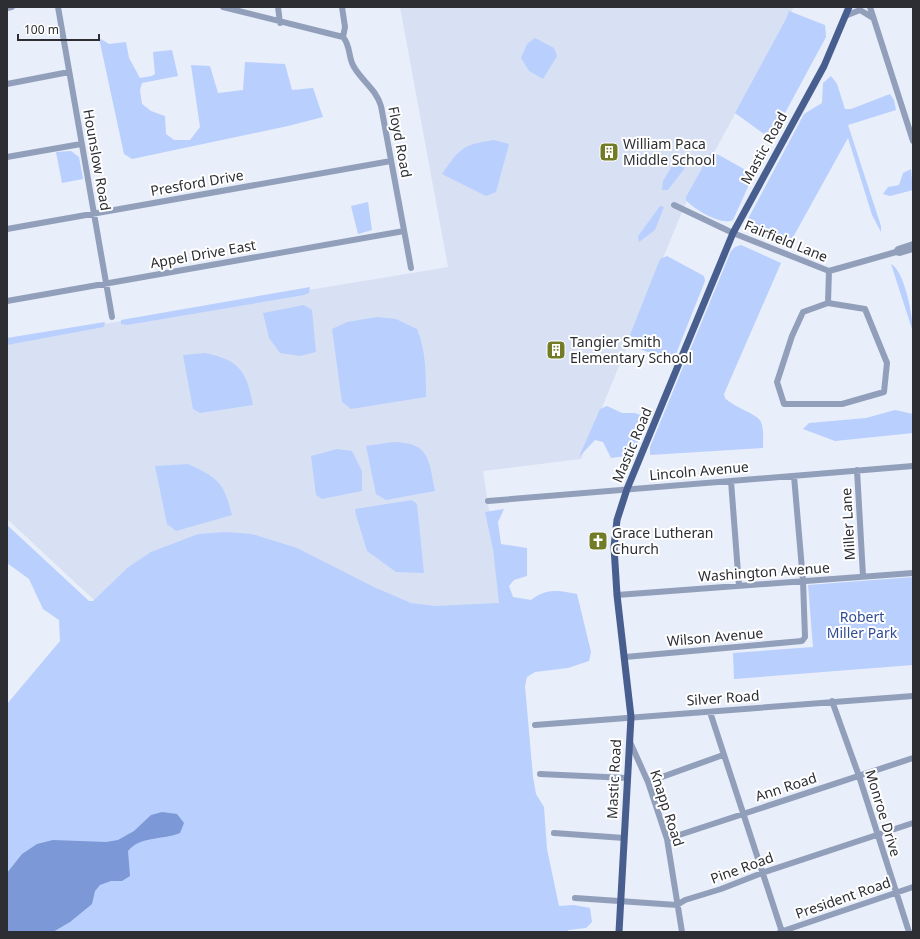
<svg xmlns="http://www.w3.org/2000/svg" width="920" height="939" font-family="'Noto Sans',sans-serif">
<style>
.built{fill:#d8e1f4}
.green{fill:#b9cffd}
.water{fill:#7c98d6}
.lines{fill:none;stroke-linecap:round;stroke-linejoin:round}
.minor{stroke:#929fbb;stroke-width:6}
.major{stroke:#485e8e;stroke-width:7}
.labels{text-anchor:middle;stroke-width:4;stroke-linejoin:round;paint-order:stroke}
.street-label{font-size:14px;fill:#2c2e33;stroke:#fff}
.poi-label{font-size:14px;fill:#2c2e33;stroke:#fff;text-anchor:start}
.park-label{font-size:14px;fill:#2e4c96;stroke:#fff}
</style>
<rect width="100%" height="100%" fill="#e8eefa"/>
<path class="built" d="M 400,7 L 794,7 L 684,207 L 581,459 L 483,471 L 505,615 L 419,607 L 353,578 L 226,532 L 171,544 L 127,568 L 94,600 L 7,519 L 7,340 L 448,267 Z"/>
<path class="green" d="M 789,11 L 825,25 L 826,37 L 771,139 L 735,113 L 786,19 Z
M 99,38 L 109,44 L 126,42 L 129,58 L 140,78 L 152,76 L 155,74 L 153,52 L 172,50 L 178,76 L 142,83 L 140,90 L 142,104 L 151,111 L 165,116 L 166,134 L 174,140 L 190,140 L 200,127 L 191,65 L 210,66 L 218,93 L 243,90 L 245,62 L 285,64 L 292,90 L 313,88 L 323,117 L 288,126 L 132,159 L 124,154 Z
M 535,38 L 554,48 L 557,56 L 543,79 L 529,71 L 521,58 L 527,44 Z
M 831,76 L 837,84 L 845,109 L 851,109 L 890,94 L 894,100 L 896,110 L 848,125 L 881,226 L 881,232 L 872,215 L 848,138 L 787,248 L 754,232 L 750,227 L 748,219 L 804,114 L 822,103 L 823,83 Z
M 494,140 L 509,144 L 496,192 L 486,196 L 442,174 C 460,148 462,145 494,140 Z
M 71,151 L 79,157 L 83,179 L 62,183 L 56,152 Z
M 711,152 L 719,155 L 751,173 L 753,176 L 733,220 C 722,226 693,209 686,200 L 686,197 Z
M 678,156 L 685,156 L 686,159 L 685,168 L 668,190 L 662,190 L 663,181 Z
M 911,169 L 913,190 L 890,196 L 883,194 L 888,187 L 899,185 L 903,173 Z
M 368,202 L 372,230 L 358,234 L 351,206 Z
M 660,206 L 664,207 L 655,230 L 639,242 L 638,236 Z
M 741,245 L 781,263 L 724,394 L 725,398 C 733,407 758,414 761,422 C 764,429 763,440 763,448 L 650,455 L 650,447 L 731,251 L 735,247 Z
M 667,256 L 704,276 L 705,281 L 674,359 L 670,361 L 630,345 L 628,340 L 660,259 Z
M 891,264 C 905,271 913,318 913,332 Z
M 310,287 L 309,293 L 304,295 L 127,325 L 121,324 L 121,320 Z
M 304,305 L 312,310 L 316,352 L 300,356 L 280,353 L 269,338 L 263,313 Z
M 377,317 L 396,319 L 417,329 C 426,351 426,374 426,397 L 351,409 L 342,402 L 332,329 L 347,322 Z
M 105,322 L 104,327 L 7,345 L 7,338 Z
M 205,353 C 239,360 247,371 253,405 L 200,413 L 193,409 L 183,355 Z
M 607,406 L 622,413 L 635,413 L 643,416 L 644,425 L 633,455 L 611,458 L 603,442 L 595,440 L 579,457 L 600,409 Z
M 895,410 L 913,414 L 913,433 L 835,441 L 803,429 L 809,423 L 866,418 Z
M 393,442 C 430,442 429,461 435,491 L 386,500 L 376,494 L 366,446 Z
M 337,449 L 352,451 L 362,471 L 362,491 L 322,499 L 316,495 L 311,456 Z
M 188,464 C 218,478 224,482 232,515 L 176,531 L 167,524 L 155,466 Z
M 412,500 L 417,504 L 424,573 L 396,572 L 367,551 L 356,515 L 355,509 Z
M 504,509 L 498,522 L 501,544 L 527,548 L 527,576 L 514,580 L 509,586 L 513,597 L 531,600 C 546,588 559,590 577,594 L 591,652 L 589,661 L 568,668 L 535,672 L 527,677 L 525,686 L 533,777 L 536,794 L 544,807 L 547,849 L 559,906 L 574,905 L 590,908 L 592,922 L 586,928 L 568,930 L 567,932 L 7,932 L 7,704 L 60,641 L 59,620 L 43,609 L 29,579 L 7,563 L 7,525 L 89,601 L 93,601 L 127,568 L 151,552 L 198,534 L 226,532 L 252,534 L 297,548 L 374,587 L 411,603 L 435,606 L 499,603 L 493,549 L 485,512 Z
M 913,577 L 913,665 L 734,679 L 733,653 L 813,647 L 808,585 Z"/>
<path class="water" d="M 162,812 L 177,814 L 184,823 L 180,833 C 163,840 140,836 128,851 L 130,876 L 122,881 L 111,881 L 100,885 L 95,891 L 92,904 L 70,922 L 53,932 L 7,932 L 7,873 L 22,854 L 37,844 L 53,840 L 106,842 L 118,840 L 134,831 L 151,815 Z"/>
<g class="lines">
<path class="minor" d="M 58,7 L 112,317
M 223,7 L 343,37
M 278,7 L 280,23
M 342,7 L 345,27 L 343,37 C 351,46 348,58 354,67 C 362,81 376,89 381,106 L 411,268
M 870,7 L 913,141
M 7,8 L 12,7
M 845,16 L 860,10 L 873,18
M 7,84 L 69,72
M 7,157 L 81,144
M 674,205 L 733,233 L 829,271 L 896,252
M 7,229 L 391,161
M 913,244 L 898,249 L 896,252 L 900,253 L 913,249
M 7,301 L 404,231
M 828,303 L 865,309 L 887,363 L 884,392 L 842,404 L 784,404 L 777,382 L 792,336 L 803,312 Z
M 828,303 L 829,271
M 857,470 L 863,576
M 731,481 L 739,586
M 488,501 L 913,466
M 617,595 L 913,573
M 625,657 L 802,641 L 805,637 L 803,581 L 794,476
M 832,701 L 859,776 L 909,932
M 710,712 L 782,932
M 535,725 L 913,696
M 630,742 L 648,782 L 667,839 L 682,932
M 540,774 L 627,778
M 648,782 L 723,755
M 554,833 L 624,838
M 667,839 L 913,758
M 575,898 L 677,905 L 685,900 L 721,889 L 762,873 L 913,823
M 780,932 L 913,887"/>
<path class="major" d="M 619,932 L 631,717 L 617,595 L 614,547 L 617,520 L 627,489 L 733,233 L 824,66 L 849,7"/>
</g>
<defs>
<g id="building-square" transform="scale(1)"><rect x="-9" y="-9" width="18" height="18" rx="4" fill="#727b26" stroke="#fff"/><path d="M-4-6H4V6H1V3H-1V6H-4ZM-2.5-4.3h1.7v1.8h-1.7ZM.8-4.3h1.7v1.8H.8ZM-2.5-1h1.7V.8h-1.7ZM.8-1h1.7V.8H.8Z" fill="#fff"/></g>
<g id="church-square" transform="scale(1)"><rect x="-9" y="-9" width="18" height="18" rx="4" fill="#727b26" stroke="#fff"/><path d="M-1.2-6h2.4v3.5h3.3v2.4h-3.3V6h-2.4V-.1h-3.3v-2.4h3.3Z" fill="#fff"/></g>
</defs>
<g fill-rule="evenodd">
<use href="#building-square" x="609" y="152"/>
<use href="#building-square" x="556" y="350"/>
<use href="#church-square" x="598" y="541"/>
</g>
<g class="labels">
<g class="street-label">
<text transform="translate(400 142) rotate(79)" y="5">Floyd Road</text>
<text transform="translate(764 148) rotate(-61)" y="5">Mastic Road</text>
<text transform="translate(97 160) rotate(80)" y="5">Hounslow Road</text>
<text transform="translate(197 183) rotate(-10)" y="5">Presford Drive</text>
<text transform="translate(786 241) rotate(22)" y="5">Fairfield Lane</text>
<text transform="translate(203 254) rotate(-10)" y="5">Appel Drive East</text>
<text transform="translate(632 445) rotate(-67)" y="5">Mastic Road</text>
<text transform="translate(699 471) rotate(-5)" y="5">Lincoln Avenue</text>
<text transform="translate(848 524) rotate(-93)" y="5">Miller Lane</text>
<text transform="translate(764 572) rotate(-4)" y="5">Washington Avenue</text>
<text transform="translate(715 637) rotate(-5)" y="5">Wilson Avenue</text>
<text transform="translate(723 698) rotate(-4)" y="5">Silver Road</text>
<text transform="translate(614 779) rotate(-87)" y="5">Mastic Road</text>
<text transform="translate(786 787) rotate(-18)" y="5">Ann Road</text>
<text transform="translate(667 808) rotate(72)" y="5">Knapp Road</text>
<text transform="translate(883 813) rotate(73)" y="5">Monroe Drive</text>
<text transform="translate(742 868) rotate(-20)" y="5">Pine Road</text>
<text transform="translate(843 898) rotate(-19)" y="5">President Road</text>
</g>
<g class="poi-label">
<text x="623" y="149">William Paca<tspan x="623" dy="16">Middle School</tspan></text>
<text x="570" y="347">Tangier Smith<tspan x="570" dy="16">Elementary School</tspan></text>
<text x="612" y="538">Grace Lutheran<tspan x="612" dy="16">Church</tspan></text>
</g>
<g class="park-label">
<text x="862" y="622">Robert<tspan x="862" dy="16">Miller Park</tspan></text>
</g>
</g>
<rect width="920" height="939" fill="none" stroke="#2c2e33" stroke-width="16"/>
<path d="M18 34v6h81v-6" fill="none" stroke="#2c2e33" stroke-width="2"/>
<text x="24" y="34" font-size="12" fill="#2c2e33" stroke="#ffffff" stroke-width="3" paint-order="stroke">100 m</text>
</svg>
